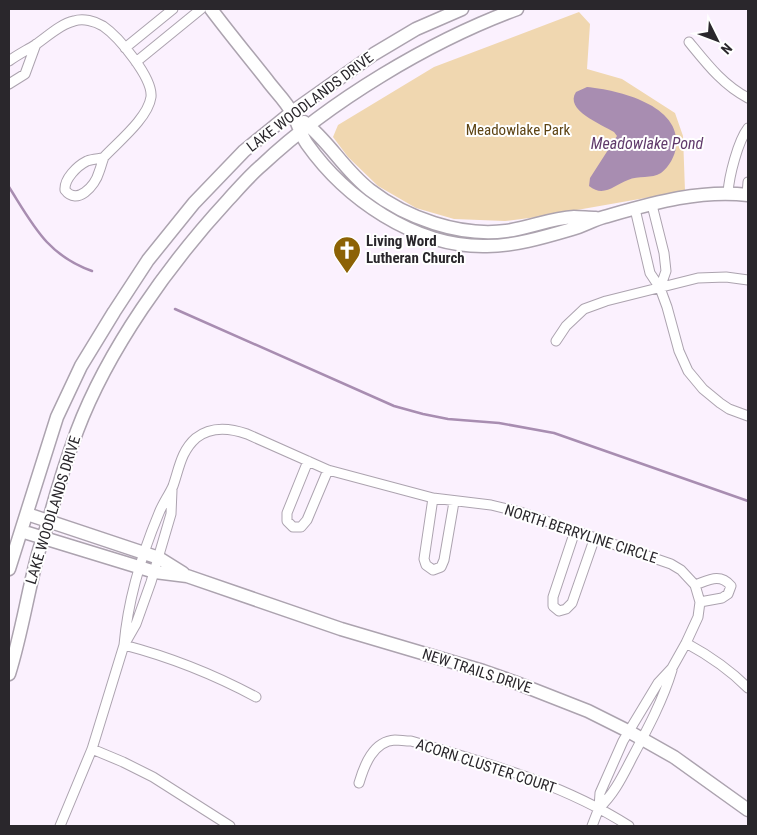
<svg xmlns="http://www.w3.org/2000/svg" width="757" height="835" font-family="'Roboto Condensed',sans-serif">
<style>
.green{fill:#f0d7b0}
.water{fill:#a88db1}
.lines{fill:none;stroke-linecap:round;stroke-linejoin:round}
.stream{stroke:#a88db1;stroke-width:2.5}
.street-casing{stroke:#aca3af;stroke-width:11}
.secondary-casing{stroke:#aca3af;stroke-width:15}
.street{stroke:#fff;stroke-width:9}
.secondary{stroke:#fff;stroke-width:12}
.labels{text-anchor:middle;stroke-width:4;stroke-linejoin:round;paint-order:stroke}
.street-label{font-size:15px;fill:#2a272c;stroke:#fff}
.park-label{font-size:15px;fill:#5e4414;stroke:#fff}
.poi-label{font-size:15px;font-weight:bold;fill:#2a272c;stroke:#fff;text-anchor:start}
.water-label{font-size:16px;font-style:italic;fill:#603a6b;stroke:#fff}
</style>
<rect width="100%" height="100%" fill="#fbf1fe"/>
<path class="green" d="M 579,12 L 590,24 L 587,69 L 622,79 L 675,113 L 683,136 L 685,191 L 537,217 L 505,221 L 454,219 L 416,208 L 378,186 L 348,157 L 333,137 L 338,125 L 434,67 Z"/>
<path class="water" d="M 587,87 C 618,90 682,105 676,147 C 675,156 669,167 661,173 C 652,179 638,175 628,180 C 614,185 604,198 589,186 L 590,178 L 617,136 L 614,132 C 601,124 564,110 576,92 Z"/>
<g class="lines">
<path class="stream" d="M 9,187 C 33,225 47,255 92,271
M 175,309 L 394,406 L 423,414 L 448,419 L 499,423 L 554,433 L 748,501"/>
<g class="street-casing">
<path id="street" d="M 689,42 C 707,64 723,85 748,98
M 125,48 L 173,9
M 9,61 C 17,55 27,50 35,45 C 47,37 60,24 74,21 C 83,18 95,21 103,26 C 119,37 153,78 151,97 C 148,118 118,142 104,157 L 103,158 C 97,159 92,159 87,161 C 77,166 64,179 65,190 C 77,206 95,186 99,172 C 101,167 102,162 104,157
M 136,62 L 201,9
M 9,84 L 25,74 L 36,44
M 728,193 C 729,176 738,141 748,128
M 747,195 L 748,182
M 652,205 L 664,253 L 666,271 L 660,288
M 635,209 L 650,273 L 660,288 L 667,307 L 679,351 L 688,371 L 703,389 L 720,403 L 729,409 L 748,416
M 556,341 L 566,326 L 584,309 L 606,301 L 698,278 L 726,277 L 748,280
M 308,461 L 287,513 L 287,521 L 293,527 L 301,527 L 307,520 L 328,470
M 433,498 L 424,559 L 426,565 L 433,570 L 441,567 L 444,560 L 454,502
M 575,531 L 553,597 L 553,606 L 559,611 L 566,609 L 572,603 L 595,537
M 695,585 C 709,580 720,573 731,586 L 728,594 L 722,598 L 700,602
M 686,643 C 710,656 729,669 748,688
M 124,645 C 128,599 141,556 159,513 C 163,503 169,495 173,486 C 179,469 181,451 196,438 C 211,426 230,428 247,434 L 328,470 L 433,498 L 491,505 L 520,512 L 671,564 L 681,570 L 695,585 L 700,602 L 698,617 L 686,643 L 672,668 L 658,683 L 623,741 L 600,793 L 599,808 L 592,826
M 124,645 C 170,657 215,675 256,697
M 92,749 L 123,762 L 153,777 L 230,826
M 359,783 C 364,766 373,741 395,740 C 400,740 405,741 411,741 C 486,763 562,783 629,826
M 599,808 C 615,793 623,775 633,756 C 648,728 663,700 672,670
M 60,826 L 92,749 L 124,645 L 136,624 L 151,582 L 171,514 L 172,490"/>
</g>
<g class="secondary-casing">
<path id="secondary" d="M 211,9 C 229,33 248,56 267,80 C 275,91 286,101 292,113 C 298,122 300,134 307,144 C 346,199 414,246 483,246 C 511,247 545,237 572,229 C 583,226 593,220 604,217 C 650,204 699,189 748,195
M 304,122 C 329,141 344,170 370,190 C 406,218 460,237 506,231 C 529,228 551,218 574,217 C 581,217 589,218 596,218
M 27,514 L 159,558 L 183,573
M 21,531 L 155,572 L 187,576 L 341,629 L 483,671 L 514,682 L 588,711 L 628,731 L 674,757 L 748,810
M 9,569 L 57,417 L 81,366 L 114,312 L 148,260 L 194,203 L 244,151 L 292,112 L 374,54 L 416,29 L 462,9
M 9,674 C 21,636 27,596 37,558 C 40,545 45,533 49,520 C 57,490 66,461 77,431 C 108,349 169,264 228,200 C 239,188 250,175 262,165 C 330,101 430,41 517,9"/>
</g>
<use href="#street" class="street"/>
<use href="#secondary" class="secondary"/>
</g>
<defs>
<g id="church-pin" transform="scale(1.4375)"><path d="M0 17L-7.5 6A9.5 9.5 0 1 1 7.5 6Z" fill="#8c6205" stroke="#fff"/><path d="M-1.2-6h2.4v3.5h3.3v2.4h-3.3V6h-2.4V-.1h-3.3v-2.4h3.3Z" fill="#fff"/></g>
</defs>
<g fill-rule="evenodd">
<use href="#church-pin" x="347" y="250"/>
</g>
<g class="labels">
<g class="street-label">
<text transform="translate(310 102) rotate(-37)" y="5">LAKE WOODLANDS DRIVE</text>
<text transform="translate(53 510) rotate(-73)" y="5">LAKE WOODLANDS DRIVE</text>
<text transform="translate(581 534) rotate(18)" y="5">NORTH BERRYLINE CIRCLE</text>
<text transform="translate(477 671) rotate(18)" y="5">NEW TRAILS DRIVE</text>
<text transform="translate(486 766) rotate(18)" y="5">ACORN CLUSTER COURT</text>
</g>
<g class="park-label">
<text x="518" y="135">Meadowlake Park</text>
</g>
<g class="poi-label">
<text x="366" y="246">Living Word<tspan x="366" dy="17">Lutheran Church</tspan></text>
</g>
<g class="water-label">
<text x="647" y="149">Meadowlake Pond</text>
</g>
</g>
<rect width="757" height="835" fill="none" stroke="#2a272c" stroke-width="20"/>
<g transform="translate(717 40) rotate(132)" stroke="#ffffff" stroke-width="4" paint-order="stroke">
<path d="M0-4L9 19L0 12L-9 19Z" fill="#2a272c"/>
<text y="-8" font-size="14" font-weight="bold" text-anchor="middle" fill="#2a272c">N</text>
</g>
</svg>
